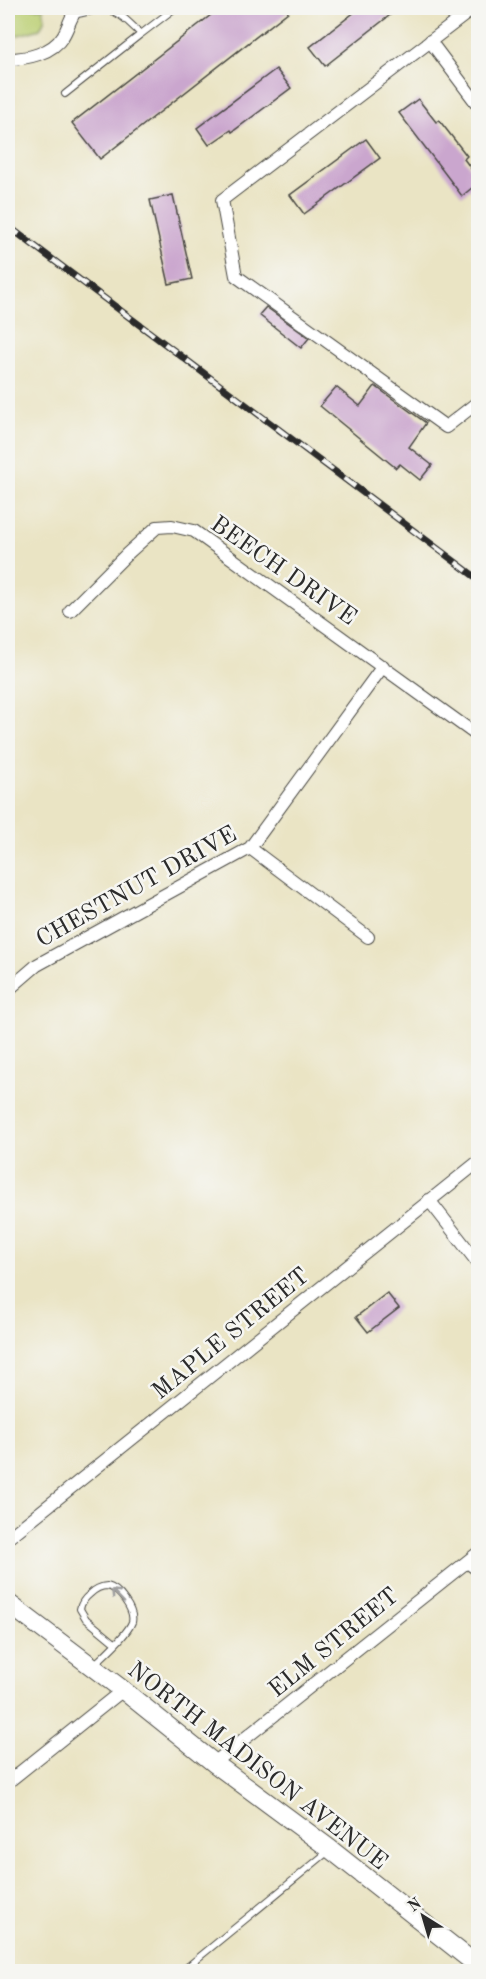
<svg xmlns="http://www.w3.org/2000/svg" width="486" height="1979" font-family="'Old Standard TT',serif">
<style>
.garden{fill:#bbcf73;stroke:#737d4f;stroke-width:1.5}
.building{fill:#caa6ce}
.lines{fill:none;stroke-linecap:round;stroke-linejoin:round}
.service-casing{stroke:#484742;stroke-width:8}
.minor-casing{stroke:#484742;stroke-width:14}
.secondary-casing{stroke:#484742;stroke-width:20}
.service{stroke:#fff;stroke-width:6}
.minor{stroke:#fff;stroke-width:12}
.secondary{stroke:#fff;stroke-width:18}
.rail-casing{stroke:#2b2b2b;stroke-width:7}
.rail{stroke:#f6f6f2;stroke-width:4.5;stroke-dasharray:14;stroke-linecap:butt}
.oneway{stroke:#a0a0a0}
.labels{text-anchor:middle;stroke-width:5;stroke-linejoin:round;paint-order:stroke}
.street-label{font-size:24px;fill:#2b2b2b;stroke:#f6f6f2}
</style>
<rect width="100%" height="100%" fill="#f6f6f2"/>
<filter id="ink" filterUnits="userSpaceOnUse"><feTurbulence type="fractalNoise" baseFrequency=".0167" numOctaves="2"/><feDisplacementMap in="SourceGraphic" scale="12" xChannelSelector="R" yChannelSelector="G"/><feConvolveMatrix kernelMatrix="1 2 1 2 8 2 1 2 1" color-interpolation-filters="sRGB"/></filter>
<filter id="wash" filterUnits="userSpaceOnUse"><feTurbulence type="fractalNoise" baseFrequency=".008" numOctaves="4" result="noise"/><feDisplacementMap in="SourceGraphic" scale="24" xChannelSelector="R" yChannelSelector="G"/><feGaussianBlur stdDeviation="1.35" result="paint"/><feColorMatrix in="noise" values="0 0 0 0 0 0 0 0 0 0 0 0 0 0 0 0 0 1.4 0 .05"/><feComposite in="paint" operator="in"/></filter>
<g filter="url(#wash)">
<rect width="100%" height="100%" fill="#eae4c4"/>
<path class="garden" d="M 8,8 L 43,8 L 45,19 L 40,29 L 8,38 Z"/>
<g id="blocks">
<path class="building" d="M 220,8 L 293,8 L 100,159 L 72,123 Z
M 360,8 L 399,8 L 325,66 L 310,47 Z
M 276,69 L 291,88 L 232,132 L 231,130 L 209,145 L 197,128 Z
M 418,99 L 436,122 L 439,120 L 467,156 L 464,159 L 478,178 L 478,183 L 462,196 L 399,113 Z
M 366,139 L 380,158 L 304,214 L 290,195 Z
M 173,195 L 192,279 L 169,284 L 150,200 Z
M 266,307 L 309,338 L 301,348 L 259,315 Z
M 375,386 L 426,423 L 409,447 L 432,465 L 420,480 L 400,464 L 396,468 L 320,406 L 336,387 L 360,406 Z
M 387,1293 L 399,1308 L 368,1332 L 356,1317 Z"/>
</g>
</g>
<g filter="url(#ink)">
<use href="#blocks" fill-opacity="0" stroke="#484742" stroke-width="1.5"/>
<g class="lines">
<g class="service-casing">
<path id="service" d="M 141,34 L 175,8
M 65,94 L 141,34 C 111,5 113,7 73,15 L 71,8
M 95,1664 C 105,1654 127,1635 132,1622 C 135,1610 118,1588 107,1586 C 101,1586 94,1590 90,1594 C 85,1598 81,1603 80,1609 L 86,1619 L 115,1643
M 181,1972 L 330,1850"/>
</g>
<g class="minor-casing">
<path id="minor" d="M 474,8 L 222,200 L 236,276 L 446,427 L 478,402
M 430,41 L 478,105
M 8,59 C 26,59 52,54 63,36 C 67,30 69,22 73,15
M 70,611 L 127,554 L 157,527 L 172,526 L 194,531 L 478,736
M 250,848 L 368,937
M 8,990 L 37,965 L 250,848 L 383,666
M 429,1200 L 478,1263
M 8,1538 L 478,1162
M 467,1562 L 478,1570
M 214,1763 L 478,1553
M 8,1782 L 123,1690"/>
</g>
<g class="secondary-casing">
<path id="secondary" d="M 8,1603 L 123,1690 L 214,1763 L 330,1849 L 478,1966"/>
</g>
<use href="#service" class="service"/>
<use href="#minor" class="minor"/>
<use href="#secondary" class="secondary"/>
<g class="rail-casing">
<path id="rail" d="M 8,226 L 478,579"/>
</g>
<use href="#rail" class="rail"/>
</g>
<defs><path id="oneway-shaft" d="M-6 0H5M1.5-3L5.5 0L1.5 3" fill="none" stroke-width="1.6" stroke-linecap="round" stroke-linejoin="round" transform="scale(1.5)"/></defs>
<use class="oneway" href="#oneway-shaft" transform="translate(118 1596) rotate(-134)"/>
</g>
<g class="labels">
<g class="street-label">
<text transform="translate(284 570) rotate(35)" y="8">BEECH DRIVE</text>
<text transform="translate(136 886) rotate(-29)" y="8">CHESTNUT DRIVE</text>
<text transform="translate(230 1333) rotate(-39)" y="8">MAPLE STREET</text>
<text transform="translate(333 1642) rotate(-39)" y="8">ELM STREET</text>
<text transform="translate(258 1765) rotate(38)" y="8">NORTH MADISON AVENUE</text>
</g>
</g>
<rect width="486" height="1979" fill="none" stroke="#f6f6f2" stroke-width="30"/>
<g transform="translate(423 1916) rotate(323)" stroke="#f6f6f2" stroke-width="4.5" paint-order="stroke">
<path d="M0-4.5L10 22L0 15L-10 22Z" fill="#2b2b2b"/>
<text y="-9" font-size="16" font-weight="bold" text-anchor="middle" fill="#2b2b2b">N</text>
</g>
</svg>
